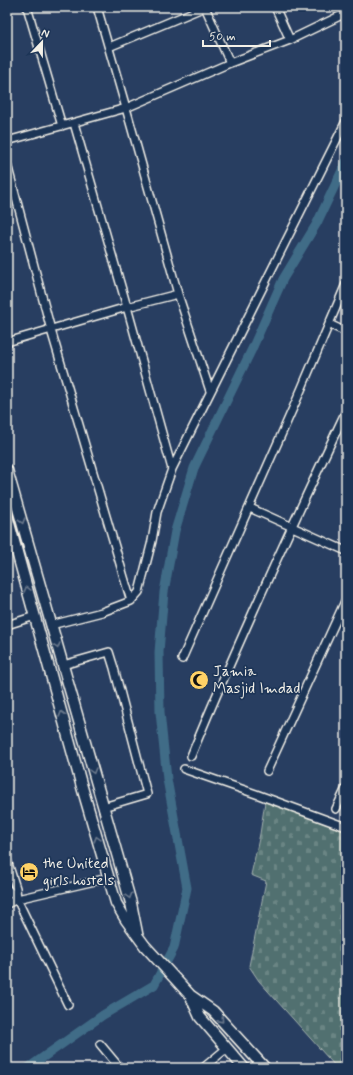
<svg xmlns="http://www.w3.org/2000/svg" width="353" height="1075" font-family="Mynerve,sans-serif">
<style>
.cemetery{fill:url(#cemetery-stones);stroke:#a2b0ac}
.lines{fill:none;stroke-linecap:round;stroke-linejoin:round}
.canal{stroke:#416c87;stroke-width:9}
.street-casing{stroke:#f4f1e8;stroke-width:10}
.secondary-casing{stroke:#f4f1e8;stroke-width:13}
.street{stroke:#1d3557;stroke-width:7}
.secondary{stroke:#1d3557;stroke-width:10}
.oneway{stroke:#68778a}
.labels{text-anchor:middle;stroke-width:3.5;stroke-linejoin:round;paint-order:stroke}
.poi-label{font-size:15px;fill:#f4f1e8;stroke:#1d3557;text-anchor:start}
</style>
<defs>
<pattern id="cemetery-stones" width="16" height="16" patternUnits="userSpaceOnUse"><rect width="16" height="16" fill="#517070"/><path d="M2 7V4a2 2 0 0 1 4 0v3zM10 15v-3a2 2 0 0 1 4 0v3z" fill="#6b8584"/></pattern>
</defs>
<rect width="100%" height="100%" fill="#283e61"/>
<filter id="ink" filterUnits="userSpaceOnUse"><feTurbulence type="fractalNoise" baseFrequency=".025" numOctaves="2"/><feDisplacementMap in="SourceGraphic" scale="8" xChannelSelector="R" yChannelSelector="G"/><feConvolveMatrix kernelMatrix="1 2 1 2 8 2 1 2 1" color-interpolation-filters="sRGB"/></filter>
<g filter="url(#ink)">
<path class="cemetery" d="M 265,802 L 346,831 L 346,1068 L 337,1068 L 259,981 L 249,966 L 266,881 L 251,875 L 260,834 Z"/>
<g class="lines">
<path class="canal" d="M 28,1068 L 103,1015 L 154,985 L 174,948 L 187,888 L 167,779 L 160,712 L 159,652 L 164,592 L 175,531 L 194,468 L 252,349 L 283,279 L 317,223 L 346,162"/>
<g class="street-casing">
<path id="street" d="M 27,7 L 62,126
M 97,7 L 126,108 L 178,294 L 210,391
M 205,7 L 230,63
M 275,7 L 290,40
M 109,47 L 205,7
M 74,123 L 127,307 L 172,469
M 7,141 L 126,108 L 230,63 L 290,40 L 346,13
M 7,164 L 51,330 L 131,601
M 329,324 L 346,332
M 7,342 L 127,307 L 178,294
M 250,508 L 346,551
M 7,625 L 35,616
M 51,625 L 102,612 L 131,601 L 139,592 L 152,541 L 157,512 L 172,469 L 346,121
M 182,659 L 301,390 L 346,284
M 63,665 L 109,652 L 114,668 L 147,794 L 103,807
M 191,756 C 239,639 292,525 346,411
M 184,769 L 256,794 L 346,827
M 267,771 L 346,599
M 336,809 L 346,788
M 7,860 L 16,888 L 17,899
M 7,889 L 17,899 L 68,1005
M 7,904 L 17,899 L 108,878
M 100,1044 L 120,1068
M 203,1068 L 227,1048"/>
</g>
<g class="secondary-casing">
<path id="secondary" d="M 7,470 L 131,903 L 137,933
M 7,516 L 82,787 L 116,903 L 126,920 L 145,946 L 190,995 L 213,1011 L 265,1068
M 190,995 L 200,1017 L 244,1068"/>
</g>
<use href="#street" class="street"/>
<use href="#secondary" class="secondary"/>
</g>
<defs><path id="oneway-chevron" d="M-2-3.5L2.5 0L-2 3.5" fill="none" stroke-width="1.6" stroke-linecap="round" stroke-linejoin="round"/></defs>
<g class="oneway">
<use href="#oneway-chevron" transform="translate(22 521) rotate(74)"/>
<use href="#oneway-chevron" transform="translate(27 589) rotate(-105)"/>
<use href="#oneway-chevron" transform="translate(57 646) rotate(74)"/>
<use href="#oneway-chevron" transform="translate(62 714) rotate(-106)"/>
<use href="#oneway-chevron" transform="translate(93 771) rotate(74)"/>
<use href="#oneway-chevron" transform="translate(97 839) rotate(-106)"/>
<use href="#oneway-chevron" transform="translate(129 896) rotate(74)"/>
<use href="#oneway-chevron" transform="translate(221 1020) rotate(48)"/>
</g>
</g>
<defs>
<g id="mosque-disc" transform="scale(1)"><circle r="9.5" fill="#ffd166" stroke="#1d3557"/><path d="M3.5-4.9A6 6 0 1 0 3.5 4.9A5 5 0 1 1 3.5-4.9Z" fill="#111"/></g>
<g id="hotel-disc" transform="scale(1)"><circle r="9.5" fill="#ffd166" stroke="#1d3557"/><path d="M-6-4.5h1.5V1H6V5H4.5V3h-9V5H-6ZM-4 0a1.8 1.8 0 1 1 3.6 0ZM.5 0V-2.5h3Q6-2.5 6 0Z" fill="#111"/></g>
</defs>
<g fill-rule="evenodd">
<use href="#mosque-disc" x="199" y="680"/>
<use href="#hotel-disc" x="29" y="872"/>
</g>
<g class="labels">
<g class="poi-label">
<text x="213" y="676">Jamia<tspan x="213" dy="17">Masjid Imdad</tspan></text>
<text x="43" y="868">the United<tspan x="43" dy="17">girls hostels</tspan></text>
</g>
</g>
<rect width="353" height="1075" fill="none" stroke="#1d3557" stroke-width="24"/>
<rect x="12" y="12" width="329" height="1051" fill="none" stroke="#f4f1e8" stroke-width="1.5" filter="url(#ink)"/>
<g transform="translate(42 42) rotate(22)" stroke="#1d3557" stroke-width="3" paint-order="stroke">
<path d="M0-3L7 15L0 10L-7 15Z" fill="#f4f1e8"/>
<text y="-6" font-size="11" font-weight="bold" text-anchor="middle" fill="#f4f1e8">N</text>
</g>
<path d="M203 40v6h67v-6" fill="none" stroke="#f4f1e8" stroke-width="2"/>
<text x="209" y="40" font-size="12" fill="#f4f1e8" stroke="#1d3557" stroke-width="3" paint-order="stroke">50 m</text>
</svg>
